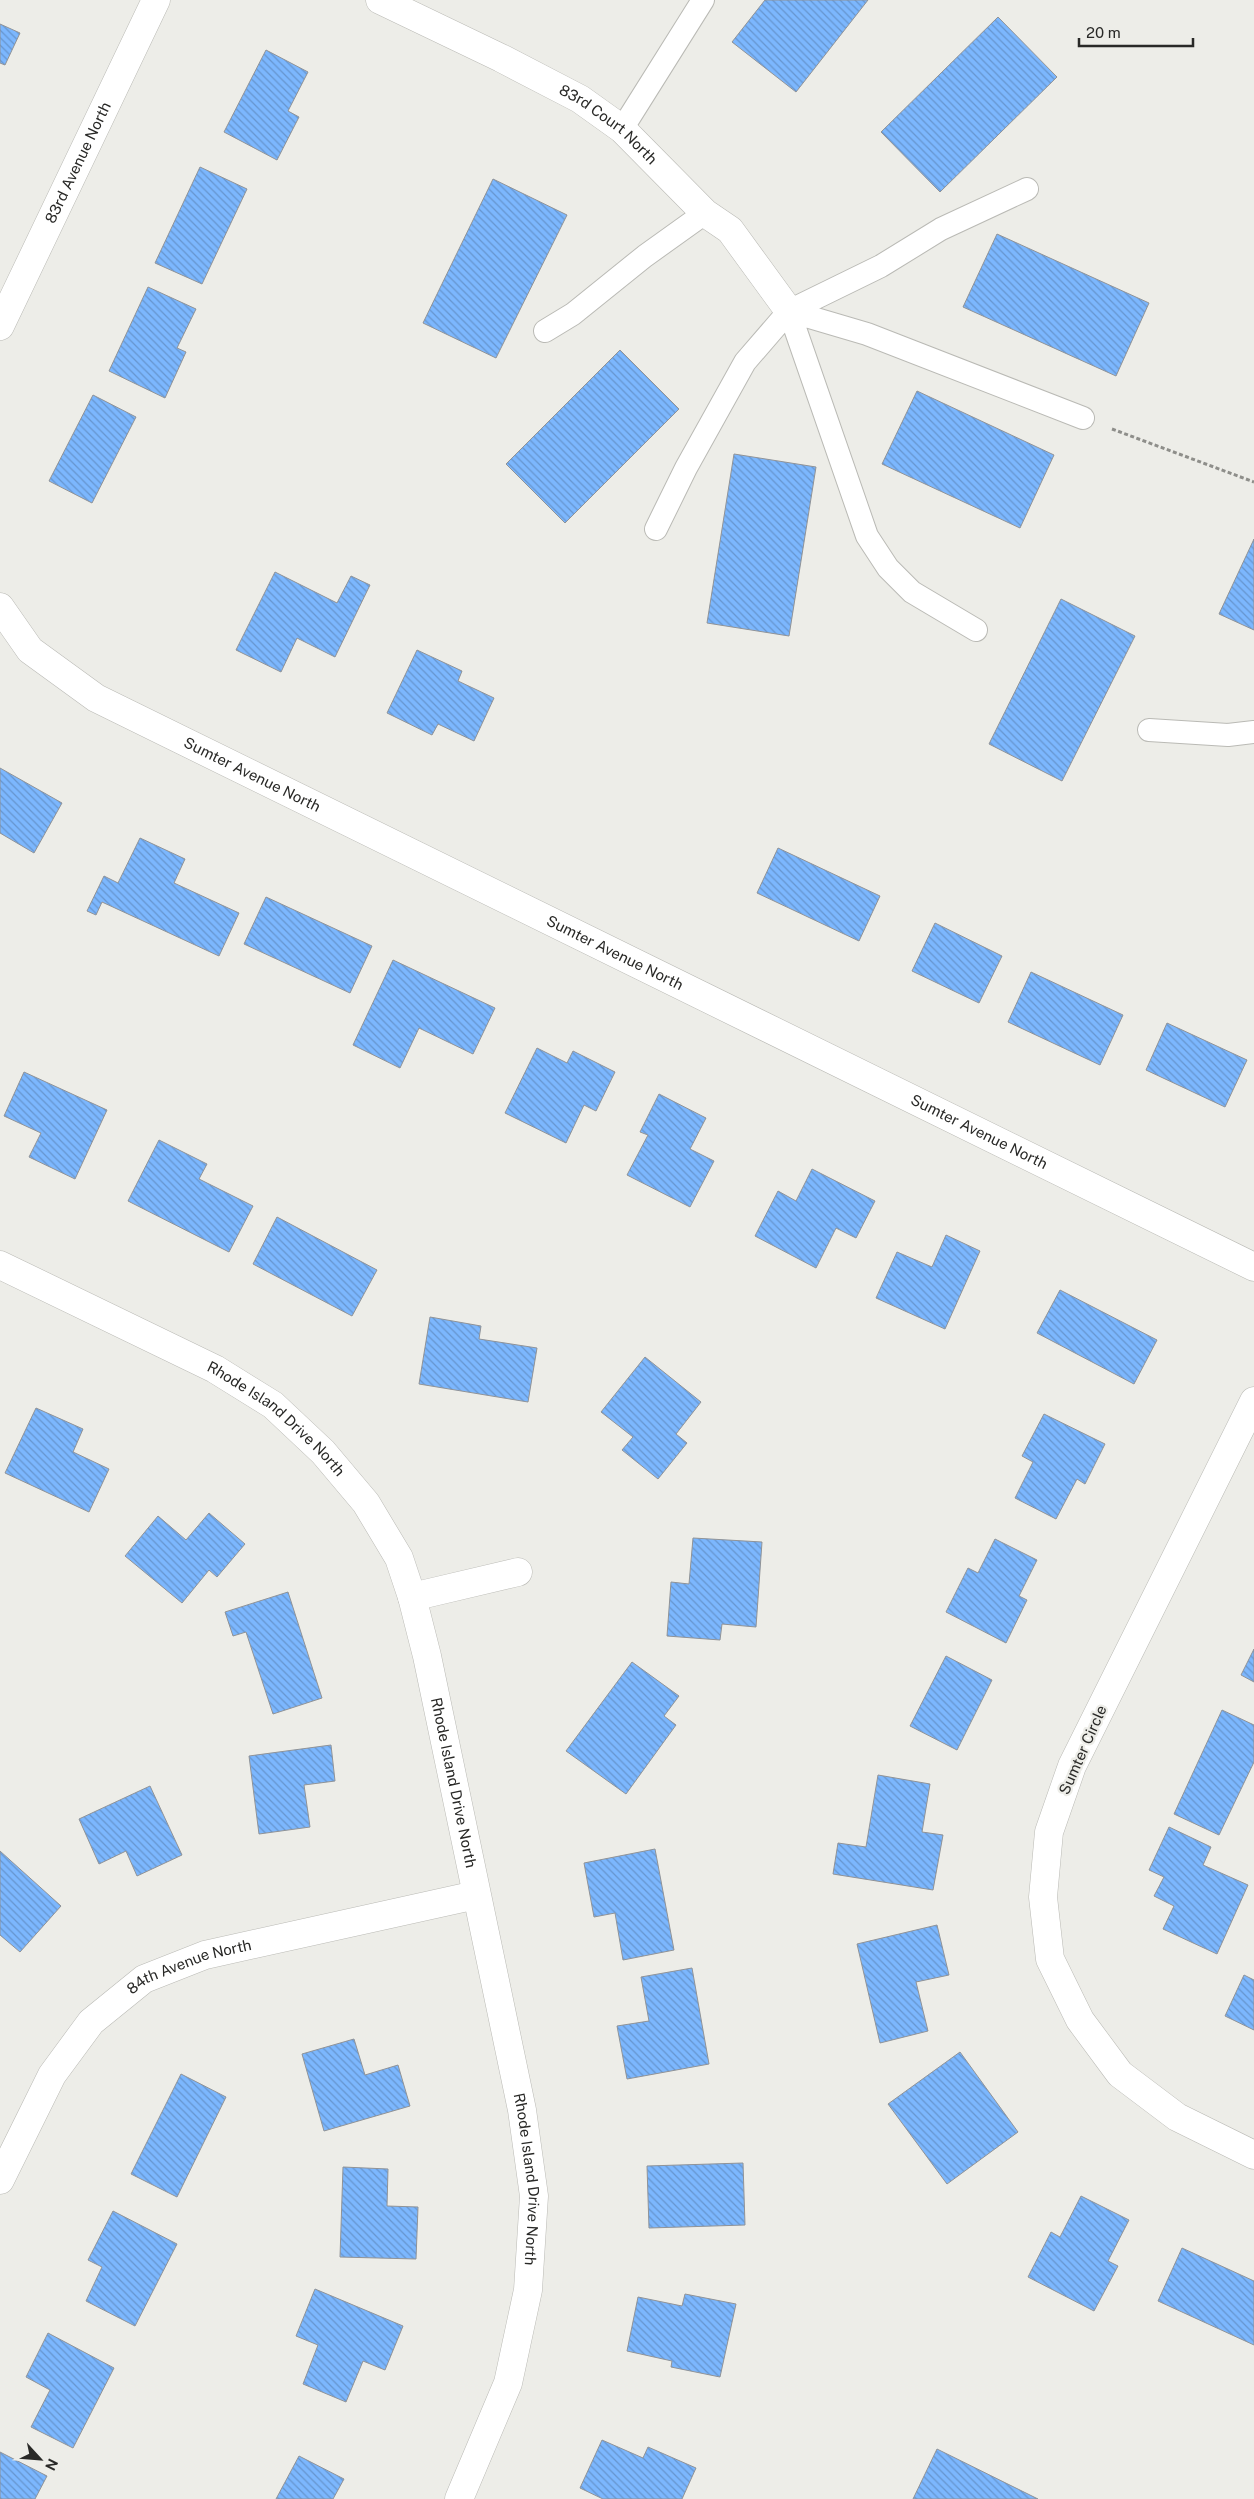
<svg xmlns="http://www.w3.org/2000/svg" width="1254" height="2499" font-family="'Public Sans',sans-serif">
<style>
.building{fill:url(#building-back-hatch);stroke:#909397}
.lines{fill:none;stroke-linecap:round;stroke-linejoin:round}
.lane-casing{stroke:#babab5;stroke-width:24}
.street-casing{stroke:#babab5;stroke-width:29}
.path{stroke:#8e8e8a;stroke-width:3;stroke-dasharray:4 2.5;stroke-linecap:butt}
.lane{stroke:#fff;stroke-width:22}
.street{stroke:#fff;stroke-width:28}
.labels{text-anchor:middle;stroke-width:4.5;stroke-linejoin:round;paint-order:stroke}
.street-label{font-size:15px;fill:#292927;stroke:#edede8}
</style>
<defs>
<pattern id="building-back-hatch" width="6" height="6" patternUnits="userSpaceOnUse" patternTransform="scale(1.25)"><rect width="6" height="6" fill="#7cb7fe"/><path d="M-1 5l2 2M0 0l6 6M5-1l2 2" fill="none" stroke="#6695ce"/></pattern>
</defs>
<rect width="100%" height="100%" fill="#edede8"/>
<path class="building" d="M 765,0 L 868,0 L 796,92 L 732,42 Z
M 998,17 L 1057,77 L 940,192 L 881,132 Z
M 0,24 L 20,33 L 5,65 L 0,63 Z
M 266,50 L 308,72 L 288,111 L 299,117 L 277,160 L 224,132 Z
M 200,167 L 247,189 L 202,284 L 155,263 Z
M 493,179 L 567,215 L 496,358 L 423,323 Z
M 997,234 L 1149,303 L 1116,376 L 963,307 Z
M 148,287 L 196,309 L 177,348 L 186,352 L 165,398 L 109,371 Z
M 620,350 L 679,409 L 565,523 L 506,464 Z
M 917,391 L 1054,455 L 1020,528 L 882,464 Z
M 93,395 L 136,417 L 92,503 L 49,481 Z
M 734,454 L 816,467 L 789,636 L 707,623 Z
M 1254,539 L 1254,630 L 1219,614 Z
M 275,572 L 337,603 L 351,576 L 370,585 L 335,657 L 297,638 L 281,672 L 236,650 Z
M 1061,599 L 1135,636 L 1062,781 L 989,744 Z
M 417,650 L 462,671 L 458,681 L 494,698 L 474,741 L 438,724 L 432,735 L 387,713 Z
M 0,768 L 62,803 L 34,853 L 0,833 Z
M 140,838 L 185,859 L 174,883 L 239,913 L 219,956 L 102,902 L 96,915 L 87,911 L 104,876 L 118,883 Z
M 778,848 L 880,896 L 859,941 L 757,893 Z
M 266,897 L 372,946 L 350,993 L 244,944 Z
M 935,923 L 1002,956 L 979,1003 L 912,971 Z
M 393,960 L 495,1008 L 473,1054 L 419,1028 L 400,1068 L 353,1045 Z
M 1031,972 L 1123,1015 L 1100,1065 L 1008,1022 Z
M 1167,1023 L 1247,1060 L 1225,1107 L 1146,1070 Z
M 537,1048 L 567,1063 L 573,1051 L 615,1072 L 596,1111 L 584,1105 L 566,1143 L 505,1113 Z
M 24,1072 L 107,1110 L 75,1179 L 29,1157 L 41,1133 L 4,1116 Z
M 659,1094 L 706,1118 L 690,1149 L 714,1161 L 690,1207 L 627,1175 L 648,1135 L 640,1132 Z
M 159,1140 L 207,1164 L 199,1179 L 253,1206 L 229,1252 L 128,1201 Z
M 812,1169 L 875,1201 L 856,1238 L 836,1228 L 816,1268 L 755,1236 L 778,1191 L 796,1201 Z
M 277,1217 L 377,1270 L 352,1316 L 253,1264 Z
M 946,1235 L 980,1251 L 945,1329 L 876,1298 L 897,1252 L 932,1267 Z
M 1060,1290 L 1157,1340 L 1134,1384 L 1037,1333 Z
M 430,1317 L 481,1326 L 479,1339 L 537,1348 L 528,1402 L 419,1384 Z
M 645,1357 L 701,1402 L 676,1434 L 687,1443 L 658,1479 L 622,1450 L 633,1437 L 601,1412 Z
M 36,1408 L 83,1429 L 73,1452 L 109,1469 L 89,1512 L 5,1473 Z
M 1044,1414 L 1105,1444 L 1085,1484 L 1077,1479 L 1056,1519 L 1015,1498 L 1033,1462 L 1022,1456 Z
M 209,1513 L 245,1544 L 217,1577 L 209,1570 L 182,1603 L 125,1556 L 158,1516 L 186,1540 Z
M 693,1538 L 762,1542 L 756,1627 L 722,1624 L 720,1640 L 667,1636 L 671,1582 L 689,1584 Z
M 995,1539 L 1037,1560 L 1019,1596 L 1027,1600 L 1006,1643 L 946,1612 L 968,1568 L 978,1573 Z
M 288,1592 L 322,1698 L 273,1714 L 246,1632 L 233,1636 L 225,1612 Z
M 1254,1649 L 1254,1682 L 1241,1675 Z
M 946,1656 L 992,1680 L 957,1750 L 910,1726 Z
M 632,1662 L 679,1696 L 664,1716 L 676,1725 L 626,1794 L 566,1751 Z
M 1222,1710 L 1254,1725 L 1254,1762 L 1219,1835 L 1174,1814 Z
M 331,1745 L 335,1781 L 304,1785 L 310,1827 L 259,1834 L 249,1756 Z
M 878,1775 L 930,1784 L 922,1832 L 943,1835 L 933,1890 L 833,1874 L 838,1843 L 866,1847 Z
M 150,1786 L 182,1855 L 137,1876 L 126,1851 L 99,1864 L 79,1819 Z
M 1169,1827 L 1211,1847 L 1203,1865 L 1248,1885 L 1217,1954 L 1163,1929 L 1174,1906 L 1154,1896 L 1164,1877 L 1149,1870 Z
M 655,1849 L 674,1950 L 623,1960 L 615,1913 L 594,1917 L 584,1863 Z
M 0,1851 L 61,1906 L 20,1952 L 0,1935 Z
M 937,1925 L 949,1975 L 916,1982 L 928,2031 L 880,2043 L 857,1944 Z
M 692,1968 L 709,2064 L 627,2079 L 617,2026 L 649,2021 L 641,1977 Z
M 1244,1975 L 1254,1980 L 1254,2030 L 1225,2016 Z
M 354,2039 L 365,2075 L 398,2065 L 410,2106 L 324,2131 L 302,2054 Z
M 960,2052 L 1018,2132 L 947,2184 L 888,2104 Z
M 181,2074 L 226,2097 L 177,2197 L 131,2174 Z
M 743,2163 L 745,2225 L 649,2228 L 647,2166 Z
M 343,2167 L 388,2169 L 387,2206 L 418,2207 L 416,2259 L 340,2257 Z
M 1081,2196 L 1129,2220 L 1108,2261 L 1118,2266 L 1094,2311 L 1028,2277 L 1051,2232 L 1060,2237 Z
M 113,2211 L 177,2244 L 135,2326 L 86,2301 L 102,2267 L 88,2260 Z
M 1182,2248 L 1254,2281 L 1254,2345 L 1158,2301 Z
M 315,2289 L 403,2326 L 385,2370 L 363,2361 L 346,2402 L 303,2384 L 318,2345 L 296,2336 Z
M 685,2294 L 736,2304 L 720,2377 L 671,2367 L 672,2361 L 627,2351 L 638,2297 L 682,2306 Z
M 48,2333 L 114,2368 L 73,2448 L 31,2427 L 50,2390 L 26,2377 Z
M 602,2440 L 643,2458 L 648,2447 L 696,2468 L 682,2499 L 603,2499 L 580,2488 Z
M 937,2449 L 1038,2499 L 913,2499 Z
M 0,2452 L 47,2476 L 35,2499 L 0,2499 Z
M 299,2456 L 344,2479 L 333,2499 L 276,2499 Z"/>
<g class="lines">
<g class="lane-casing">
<path id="lane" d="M 622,129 L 703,0
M 789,311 L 867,536 L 888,568 L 912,592 L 976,630
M 789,311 L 867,334 L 1083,418
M 545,331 L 573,314 L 645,256 L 705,213
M 656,529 L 686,468 L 745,362 L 789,311 L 881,266 L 941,229 L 1027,189
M 1149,730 L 1228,735 L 1254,732"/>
</g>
<g class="street-casing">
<g id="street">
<path id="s1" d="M 380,0 L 501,58 L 580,99 L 622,129 L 705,213 L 730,230 L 789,311"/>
<path id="s2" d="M 0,326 L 156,0"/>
<path id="s3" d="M 0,607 L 30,650 L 96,698 L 1254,1267"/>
<path id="s4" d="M 0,1265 L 215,1369 L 273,1405 L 323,1452 L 366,1503 L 399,1558 L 412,1597 L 427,1656 L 522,2110 L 534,2196 L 528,2290 L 508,2383 L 459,2499"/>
<path d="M 1254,1401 L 1072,1766 L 1049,1832 L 1043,1897 L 1050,1959 L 1080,2020 L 1120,2074 L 1177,2117 L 1254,2155"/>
<path d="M 412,1597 L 518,1572"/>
<path id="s5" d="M 0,2180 L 52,2075 L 91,2022 L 144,1979 L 205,1955 L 476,1895"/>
</g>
</g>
<path class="path" d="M 1112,429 L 1254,482"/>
<use href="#lane" class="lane"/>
<use href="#street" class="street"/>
</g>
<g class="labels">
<g class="street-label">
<text dy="5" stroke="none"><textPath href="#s1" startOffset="261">83rd Court North</textPath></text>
<text dy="5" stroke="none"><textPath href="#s2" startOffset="181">83rd Avenue North</textPath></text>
<text dy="5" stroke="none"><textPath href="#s3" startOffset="308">Sumter Avenue North</textPath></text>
<text dy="5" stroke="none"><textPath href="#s3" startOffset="712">Sumter Avenue North</textPath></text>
<text dy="5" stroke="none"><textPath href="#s3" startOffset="1118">Sumter Avenue North</textPath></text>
<text dy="5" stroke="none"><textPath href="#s4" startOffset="318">Rhode Island Drive North</textPath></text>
<text transform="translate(1083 1750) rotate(-66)" y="5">Sumter Circle</text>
<text dy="5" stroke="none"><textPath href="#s4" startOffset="738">Rhode Island Drive North</textPath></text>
<text dy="5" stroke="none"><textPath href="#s5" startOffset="298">84th Avenue North</textPath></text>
<text dy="5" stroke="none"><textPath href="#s4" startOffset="1142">Rhode Island Drive North</textPath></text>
</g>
</g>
<g transform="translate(40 2459) rotate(116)" stroke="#edede8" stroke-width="4" paint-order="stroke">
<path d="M0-4L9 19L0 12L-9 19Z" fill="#292927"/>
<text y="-8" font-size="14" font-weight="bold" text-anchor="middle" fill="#292927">N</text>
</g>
<path d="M1079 38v8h114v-8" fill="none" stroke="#292927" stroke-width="2.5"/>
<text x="1086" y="38" font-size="15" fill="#292927" stroke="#edede8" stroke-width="4" paint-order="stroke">20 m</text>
</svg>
